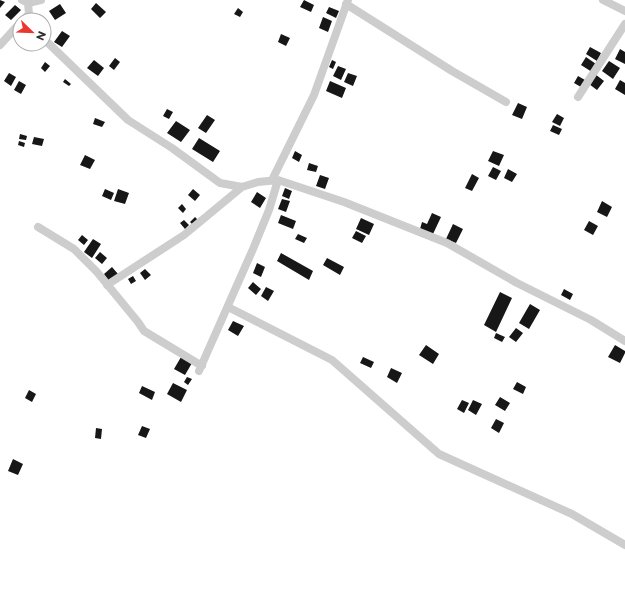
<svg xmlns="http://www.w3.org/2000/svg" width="625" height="594" font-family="Montserrat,sans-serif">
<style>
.building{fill:#171717}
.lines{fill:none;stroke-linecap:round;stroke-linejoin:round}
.street{stroke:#cdcdcd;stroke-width:8}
</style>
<rect width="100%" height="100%" fill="#fff"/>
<path class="building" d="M 0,0 L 5,2 L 0,8 Z
M 304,0 L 314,5 L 311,12 L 300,7 Z
M 96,3 L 106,12 L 100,18 L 91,9 Z
M 60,4 L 66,13 L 55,20 L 49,11 Z
M 15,5 L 21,10 L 11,20 L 5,15 Z
M 329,7 L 339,11 L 336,18 L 326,13 Z
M 238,8 L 243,12 L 240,17 L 234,14 Z
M 323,17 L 332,21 L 328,32 L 319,28 Z
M 62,31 L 70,36 L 62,47 L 54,42 Z
M 281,34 L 290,38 L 286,46 L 278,42 Z
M 590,47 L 601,53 L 597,61 L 586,54 Z
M 620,49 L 625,52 L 625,64 L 615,59 Z
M 586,57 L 596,64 L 592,72 L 581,65 Z
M 115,58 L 120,62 L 114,70 L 109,66 Z
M 94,60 L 104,68 L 98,76 L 87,68 Z
M 332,60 L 336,62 L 333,69 L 329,67 Z
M 609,61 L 620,68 L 613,79 L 602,71 Z
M 45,62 L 50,66 L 45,72 L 41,68 Z
M 338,66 L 346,69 L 341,80 L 333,76 Z
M 9,73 L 16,77 L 11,86 L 4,81 Z
M 348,73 L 357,76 L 353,86 L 344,82 Z
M 595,74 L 604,81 L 597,90 L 589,84 Z
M 578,76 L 585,80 L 581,87 L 574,83 Z
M 65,79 L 71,84 L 69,86 L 63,82 Z
M 620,80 L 625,83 L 625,95 L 615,89 Z
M 19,81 L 26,85 L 21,94 L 14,90 Z
M 330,81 L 346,88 L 342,98 L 326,91 Z
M 518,103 L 527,107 L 522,119 L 512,115 Z
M 167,109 L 173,112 L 169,119 L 163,116 Z
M 557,114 L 564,118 L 560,126 L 552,122 Z
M 207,115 L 215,120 L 206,133 L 198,128 Z
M 95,118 L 105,122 L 102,127 L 93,124 Z
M 176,121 L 190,130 L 181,142 L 167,133 Z
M 553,125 L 562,129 L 559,135 L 550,131 Z
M 20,134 L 27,136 L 26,140 L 19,139 Z
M 34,137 L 44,139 L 42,146 L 32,144 Z
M 199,138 L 220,151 L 213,162 L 192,149 Z
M 19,141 L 25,143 L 24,147 L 18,145 Z
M 295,151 L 302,155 L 299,162 L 292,158 Z
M 493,151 L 504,155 L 499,166 L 488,161 Z
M 85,155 L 95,160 L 90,169 L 80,165 Z
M 309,163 L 318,166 L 316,172 L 307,170 Z
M 493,167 L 501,171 L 496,180 L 488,176 Z
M 508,169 L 517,174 L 512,182 L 504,178 Z
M 472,174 L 479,178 L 472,191 L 465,188 Z
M 320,175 L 329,178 L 325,189 L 316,186 Z
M 285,188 L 292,191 L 289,199 L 282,196 Z
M 105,189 L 114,193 L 111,200 L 102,196 Z
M 118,189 L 129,193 L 125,204 L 114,201 Z
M 193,189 L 200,195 L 195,201 L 188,195 Z
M 257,192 L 266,198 L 260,208 L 251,202 Z
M 282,199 L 290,201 L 286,212 L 278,209 Z
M 602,201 L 612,207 L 607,217 L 597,212 Z
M 182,204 L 186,209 L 183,213 L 178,208 Z
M 432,213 L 441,217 L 433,234 L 420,229 L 422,222 L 427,224 Z
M 281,215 L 296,221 L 293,229 L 278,223 Z
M 195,217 L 198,220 L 193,225 L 190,222 Z
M 361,218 L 374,224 L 369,235 L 356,229 Z
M 184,220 L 189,225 L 185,229 L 180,223 Z
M 589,221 L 598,226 L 593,235 L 584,230 Z
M 453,224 L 463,229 L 456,243 L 446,239 Z
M 356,231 L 366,236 L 362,243 L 352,238 Z
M 298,234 L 307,238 L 304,243 L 295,239 Z
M 82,235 L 88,240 L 84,245 L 78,240 Z
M 93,239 L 101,244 L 92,258 L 84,252 Z
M 100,252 L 107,258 L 102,264 L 95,258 Z
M 281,253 L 313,271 L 309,280 L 277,261 Z
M 327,258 L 344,267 L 340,275 L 323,265 Z
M 257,263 L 265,267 L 261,277 L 253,273 Z
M 112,267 L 118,274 L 109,281 L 104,274 Z
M 145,269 L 151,275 L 145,280 L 140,273 Z
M 133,276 L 136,281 L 131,284 L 128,279 Z
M 253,282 L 261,289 L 256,295 L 248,288 Z
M 266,287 L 274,291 L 268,301 L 261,296 Z
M 564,289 L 573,294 L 570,300 L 561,295 Z
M 500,292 L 512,298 L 496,332 L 484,325 Z
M 530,304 L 540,310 L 529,329 L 519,323 Z
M 233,321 L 244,326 L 238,336 L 228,330 Z
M 516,328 L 523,333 L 516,342 L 509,337 Z
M 496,333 L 505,337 L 502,342 L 494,338 Z
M 426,345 L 439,354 L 433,364 L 419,355 Z
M 615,345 L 625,351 L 625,353 L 620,363 L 608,357 Z
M 181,357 L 192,363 L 185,375 L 174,369 Z
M 363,357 L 374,362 L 371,368 L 360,363 Z
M 391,368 L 402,373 L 397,383 L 387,377 Z
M 187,377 L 192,379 L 188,385 L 184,382 Z
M 517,382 L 526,387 L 523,394 L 513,389 Z
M 173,383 L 187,390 L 181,402 L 167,394 Z
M 142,386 L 155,392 L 152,400 L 139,393 Z
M 29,390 L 36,394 L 32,402 L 25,398 Z
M 500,397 L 510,403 L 505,411 L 495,405 Z
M 462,400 L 469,403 L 464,413 L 457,409 Z
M 473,400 L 482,404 L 476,415 L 468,410 Z
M 496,419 L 504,423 L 499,433 L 491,428 Z
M 142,426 L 150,429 L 146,438 L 138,435 Z
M 96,428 L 102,429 L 101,439 L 95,438 Z
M 13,459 L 23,464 L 18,475 L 8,471 Z"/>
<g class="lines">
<path class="street" d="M 22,0 L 28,3 L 41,0
M 603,0 L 625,11
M 346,4 L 452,71 L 506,102
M 23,20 L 29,14 L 28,3
M 44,39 L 128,120 L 172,148 L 220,183 L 242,187 L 258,182 L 278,180
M 0,45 L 20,23
M 578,97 L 625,24
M 272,180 L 314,95 L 348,0
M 38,227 L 74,249 L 97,272 L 138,322 L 144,331 L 202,366
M 107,285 L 184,235 L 242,187
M 228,307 L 332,360 L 439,454 L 572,514 L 625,545
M 199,371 L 253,249 L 269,210 L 278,180 L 344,202 L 447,243 L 517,283 L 591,320 L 625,341"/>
</g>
<g transform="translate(32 32) rotate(113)"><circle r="19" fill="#ffffff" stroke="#acacac"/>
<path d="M0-3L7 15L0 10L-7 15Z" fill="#eb382e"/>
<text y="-6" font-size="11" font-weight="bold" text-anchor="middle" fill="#303030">N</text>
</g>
</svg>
